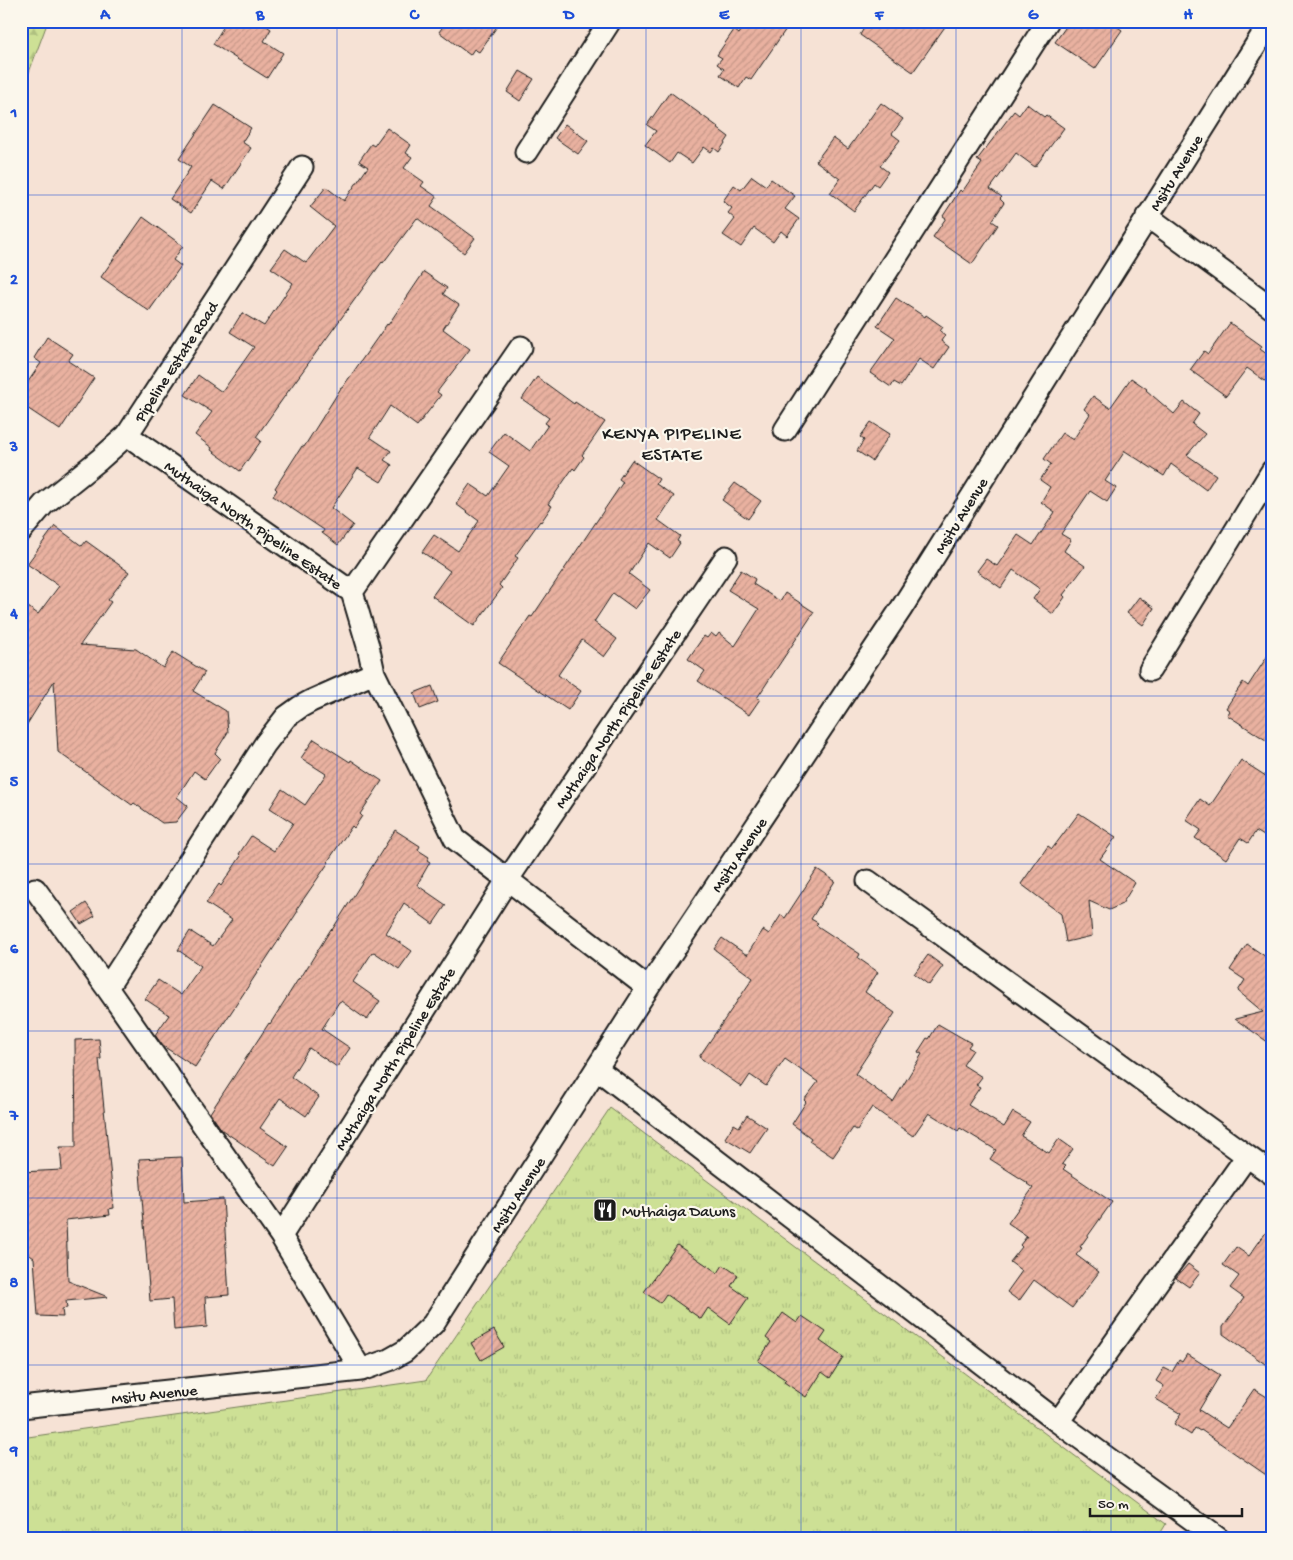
<svg xmlns="http://www.w3.org/2000/svg" width="1293" height="1560" font-family="'Gochi Hand',sans-serif">
<style>
.grass{fill:url(#grass-tufts);stroke:#747e58}
.forest{fill:url(#forest-firs);stroke:#747e58}
.building{fill:url(#building-hatch);stroke:#1c1c1c}
.lines{fill:none;stroke-linecap:round;stroke-linejoin:round}
.minor-casing{stroke:#1c1c1c;stroke-width:25}
.minor{stroke:#fbf7ec;stroke-width:21}
.grid{fill:none;stroke:#1d4ed8;stroke-width:1;stroke-opacity:0.55}
.labels{text-anchor:middle;stroke-width:4.5;stroke-linejoin:round;paint-order:stroke}
.street-label{font-size:16px;fill:#1c1c1c;stroke:#fbf7ec}
.poi-label{font-size:16px;fill:#1c1c1c;stroke:#fbf7ec;text-anchor:start}
.neighbourhood-label{font-size:18px;letter-spacing:1px;fill:#1c1c1c;stroke:#fbf7ec}
.neatline{fill:none;stroke:#1d4ed8;stroke-width:2}
.grid-label{font-size:16px;text-anchor:middle;font-weight:bold;fill:#1d4ed8}
</style>
<defs>
<pattern id="grass-tufts" width="24" height="20" patternUnits="userSpaceOnUse" patternTransform="scale(1.25)"><rect width="24" height="20" fill="#cde095"/><path d="M3 7l-1-3M5 7V3M7 7l1-3M15 17l-1-3M17 17v-4M19 17l1-3" fill="none" stroke="#afc080"/></pattern>
<pattern id="forest-firs" width="22" height="20" patternUnits="userSpaceOnUse" patternTransform="scale(1.25)"><rect width="22" height="20" fill="#cde095"/><path d="M5 1l3.5 6h-7zM16 11l3.5 6h-7z" fill="#afc080"/></pattern>
<pattern id="building-hatch" width="6" height="6" patternUnits="userSpaceOnUse" patternTransform="scale(1.25)"><rect width="6" height="6" fill="#e9b1a0"/><path d="M-1 1l2-2M0 6l6-6M5 7l2-2" fill="none" stroke="#c79889"/></pattern>
</defs>
<rect width="100%" height="100%" fill="#f6e2d5"/>
<filter id="ink" filterUnits="userSpaceOnUse"><feTurbulence type="fractalNoise" baseFrequency=".02" numOctaves="2"/><feDisplacementMap in="SourceGraphic" scale="10" xChannelSelector="R" yChannelSelector="G"/><feConvolveMatrix kernelMatrix="1 2 1 2 8 2 1 2 1" color-interpolation-filters="sRGB"/></filter>
<g filter="url(#ink)">
<path class="grass" d="M 610,1108 L 1166,1524 L 1157,1539 L 21,1539 L 21,1438 L 426,1380 Z"/>
<path class="forest" d="M 21,21 L 48,21 L 21,94 Z"/>
<path class="building" d="M 227,21 L 259,21 L 271,29 L 264,41 L 283,53 L 267,78 L 213,44 Z
M 447,21 L 501,21 L 479,52 L 474,49 L 470,55 L 439,32 Z
M 758,21 L 775,21 L 786,29 L 751,80 L 746,77 L 739,88 L 720,75 L 724,69 L 717,64 L 722,58 L 717,55 L 734,30 L 739,34 L 746,23 L 753,28 Z
M 868,21 L 949,21 L 913,72 L 860,35 Z
M 1070,21 L 1109,21 L 1122,30 L 1095,69 L 1055,42 Z
M 520,71 L 534,79 L 520,101 L 507,92 Z
M 670,92 L 718,127 L 717,128 L 729,137 L 719,152 L 714,148 L 711,152 L 704,147 L 692,163 L 677,153 L 670,163 L 645,145 L 656,131 L 647,125 Z
M 881,103 L 903,119 L 892,134 L 900,140 L 880,166 L 888,172 L 878,186 L 874,183 L 854,211 L 830,193 L 840,179 L 816,161 L 833,138 L 848,149 Z
M 1027,104 L 1044,117 L 1046,115 L 1064,128 L 1035,167 L 1016,153 L 990,189 L 1002,197 L 1000,199 L 1004,203 L 992,221 L 998,225 L 972,264 L 933,237 L 946,218 L 943,216 L 960,190 L 962,192 L 982,163 L 977,160 L 1014,111 L 1019,115 Z
M 215,105 L 251,128 L 242,142 L 251,148 L 224,189 L 212,181 L 191,213 L 170,199 L 191,167 L 179,159 Z
M 565,124 L 588,141 L 578,154 L 555,138 Z
M 387,128 L 411,145 L 406,153 L 412,157 L 404,168 L 424,182 L 421,186 L 437,197 L 431,206 L 475,238 L 464,253 L 417,218 L 383,263 L 382,262 L 289,390 L 256,437 L 261,441 L 240,471 L 211,450 L 212,448 L 195,435 L 212,412 L 185,395 L 198,375 L 222,392 L 254,347 L 230,332 L 242,313 L 264,326 L 293,283 L 271,268 L 285,249 L 306,263 L 334,226 L 310,207 L 326,187 L 344,201 L 368,167 L 359,161 L 371,144 L 374,146 Z
M 752,176 L 766,186 L 771,179 L 795,196 L 785,209 L 799,219 L 787,236 L 781,231 L 773,242 L 754,228 L 741,247 L 723,235 L 735,219 L 728,213 L 732,208 L 723,201 L 734,185 L 741,190 Z
M 143,217 L 183,246 L 173,260 L 181,266 L 149,311 L 101,277 Z
M 424,272 L 447,288 L 443,294 L 459,305 L 443,329 L 470,349 L 437,392 L 441,395 L 417,426 L 390,406 L 370,437 L 391,451 L 384,460 L 392,465 L 381,482 L 358,468 L 331,508 L 353,525 L 338,545 L 322,533 L 324,530 L 273,496 L 277,490 L 275,488 L 302,446 L 304,447 L 341,388 L 342,388 L 387,324 L 388,325 Z
M 896,298 L 925,317 L 926,315 L 943,327 L 940,331 L 945,335 L 941,341 L 949,347 L 934,369 L 919,359 L 901,386 L 894,382 L 891,387 L 870,373 L 895,338 L 877,326 Z
M 1230,323 L 1262,346 L 1260,349 L 1272,358 L 1272,386 L 1247,368 L 1226,396 L 1190,370 L 1204,351 L 1208,354 Z
M 47,337 L 73,354 L 68,361 L 94,378 L 60,430 L 21,404 L 21,392 L 41,363 L 34,358 Z
M 537,377 L 574,404 L 575,402 L 605,422 L 582,455 L 584,457 L 575,470 L 573,468 L 548,504 L 552,506 L 541,522 L 540,521 L 515,556 L 518,558 L 499,585 L 502,588 L 474,626 L 432,596 L 450,571 L 422,552 L 434,535 L 458,551 L 479,521 L 456,504 L 470,484 L 488,496 L 509,466 L 489,452 L 504,432 L 530,451 L 548,425 L 545,423 L 549,418 L 522,399 Z
M 1131,378 L 1147,389 L 1146,390 L 1174,414 L 1184,402 L 1199,414 L 1192,424 L 1205,434 L 1187,455 L 1216,475 L 1206,490 L 1171,464 L 1164,476 L 1125,451 L 1105,481 L 1116,488 L 1107,502 L 1090,491 L 1061,534 L 1071,540 L 1064,551 L 1085,566 L 1063,595 L 1065,597 L 1053,614 L 1033,599 L 1040,589 L 1013,570 L 1001,588 L 977,571 L 986,559 L 997,566 L 1018,535 L 1033,545 L 1055,512 L 1041,502 L 1050,487 L 1040,480 L 1051,464 L 1044,459 L 1062,433 L 1073,440 L 1090,414 L 1084,409 L 1093,396 L 1110,408 Z
M 871,422 L 890,434 L 872,461 L 857,451 L 864,440 L 860,437 Z
M 632,460 L 659,479 L 656,484 L 674,496 L 658,520 L 680,536 L 677,541 L 680,543 L 670,558 L 649,543 L 629,574 L 650,590 L 635,609 L 613,593 L 594,622 L 617,639 L 604,657 L 582,640 L 558,675 L 581,691 L 568,710 L 498,663 L 530,616 L 532,617 L 623,482 L 619,479 Z
M 735,483 L 761,501 L 748,519 L 722,500 Z
M 55,526 L 82,546 L 86,541 L 129,572 L 108,600 L 111,602 L 80,645 L 136,649 L 163,668 L 173,652 L 205,672 L 193,691 L 226,711 L 228,732 L 215,753 L 220,758 L 205,779 L 194,771 L 177,797 L 188,806 L 176,822 L 162,823 L 134,803 L 132,805 L 58,752 L 54,681 L 21,734 L 21,602 L 38,614 L 59,586 L 27,564 Z
M 741,570 L 755,579 L 753,584 L 780,601 L 785,593 L 814,612 L 757,698 L 760,699 L 749,715 L 698,681 L 705,671 L 688,659 L 704,636 L 707,638 L 711,633 L 716,637 L 719,633 L 735,646 L 759,609 L 728,590 Z
M 1139,597 L 1154,608 L 1143,625 L 1127,613 Z
M 1272,649 L 1272,744 L 1227,715 L 1230,711 L 1226,708 L 1243,682 L 1248,686 Z
M 432,686 L 438,702 L 420,709 L 414,693 Z
M 314,739 L 350,762 L 351,760 L 382,781 L 360,814 L 362,816 L 354,828 L 352,826 L 328,861 L 329,862 L 296,910 L 298,911 L 195,1067 L 163,1046 L 155,1035 L 169,1015 L 145,999 L 158,980 L 181,995 L 201,966 L 178,950 L 190,931 L 213,946 L 232,920 L 206,903 L 219,884 L 221,886 L 241,856 L 239,854 L 251,836 L 274,851 L 293,823 L 270,808 L 282,789 L 305,805 L 326,774 L 301,758 Z
M 1241,760 L 1272,780 L 1272,841 L 1256,831 L 1248,843 L 1240,838 L 1226,859 L 1195,838 L 1201,830 L 1186,820 L 1200,799 L 1210,806 Z
M 1079,813 L 1116,837 L 1100,859 L 1135,883 L 1122,904 L 1109,910 L 1089,901 L 1092,936 L 1066,942 L 1061,914 L 1021,884 L 1048,846 L 1052,849 Z
M 395,830 L 420,846 L 418,850 L 429,857 L 427,860 L 430,862 L 417,885 L 446,905 L 433,924 L 404,903 L 386,933 L 412,951 L 399,969 L 374,952 L 372,953 L 353,982 L 380,1001 L 367,1020 L 341,1001 L 339,1002 L 322,1029 L 350,1048 L 337,1067 L 309,1048 L 291,1077 L 319,1097 L 306,1116 L 280,1098 L 260,1128 L 288,1147 L 275,1166 L 222,1130 L 210,1113 L 269,1023 L 270,1024 L 299,978 L 300,979 L 331,929 L 332,930 Z
M 817,869 L 835,881 L 811,919 L 818,923 L 816,925 L 860,954 L 858,958 L 878,972 L 865,992 L 895,1013 L 855,1074 L 893,1102 L 922,1054 L 918,1052 L 927,1038 L 929,1039 L 938,1024 L 971,1043 L 968,1047 L 973,1050 L 963,1065 L 982,1077 L 976,1085 L 980,1087 L 968,1105 L 1004,1127 L 1013,1112 L 1030,1122 L 1021,1136 L 1049,1153 L 1059,1139 L 1073,1149 L 1062,1164 L 1066,1166 L 1063,1169 L 1112,1202 L 1080,1247 L 1082,1248 L 1076,1255 L 1099,1272 L 1072,1308 L 1034,1280 L 1019,1301 L 1007,1292 L 1022,1271 L 1010,1262 L 1022,1247 L 1020,1245 L 1027,1236 L 1008,1223 L 1033,1188 L 1027,1184 L 1028,1183 L 990,1159 L 996,1150 L 960,1128 L 958,1131 L 929,1113 L 913,1136 L 872,1107 L 857,1130 L 853,1128 L 833,1157 L 809,1141 L 811,1138 L 792,1124 L 806,1102 L 804,1100 L 818,1082 L 785,1059 L 766,1086 L 750,1075 L 742,1087 L 699,1057 L 753,978 L 714,949 L 722,938 L 747,955 L 763,930 L 769,934 L 781,915 L 785,918 Z
M 86,903 L 95,916 L 81,924 L 73,912 Z
M 1247,944 L 1272,961 L 1272,1045 L 1235,1019 L 1263,1012 L 1238,991 L 1245,980 L 1230,970 Z
M 928,955 L 943,966 L 929,985 L 914,974 Z
M 99,1039 L 101,1059 L 99,1059 L 114,1208 L 109,1209 L 110,1215 L 66,1220 L 68,1281 L 108,1297 L 66,1301 L 67,1308 L 62,1309 L 63,1317 L 38,1316 L 34,1258 L 21,1249 L 21,1233 L 26,1233 L 24,1198 L 21,1198 L 21,1172 L 62,1170 L 60,1147 L 76,1147 L 75,1040 Z
M 747,1115 L 767,1128 L 750,1153 L 725,1138 L 734,1124 L 739,1127 Z
M 182,1157 L 184,1202 L 223,1199 L 229,1295 L 205,1297 L 207,1327 L 174,1330 L 172,1299 L 150,1301 L 139,1159 Z
M 1272,1224 L 1272,1369 L 1223,1334 L 1223,1327 L 1244,1298 L 1230,1288 L 1239,1276 L 1223,1265 L 1236,1247 L 1249,1256 Z
M 677,1245 L 718,1273 L 723,1265 L 738,1275 L 731,1286 L 748,1298 L 730,1324 L 708,1308 L 701,1319 L 666,1294 L 660,1303 L 644,1292 Z
M 1188,1264 L 1200,1273 L 1189,1287 L 1176,1278 Z
M 783,1313 L 797,1323 L 802,1316 L 826,1332 L 820,1341 L 843,1357 L 830,1378 L 822,1372 L 806,1397 L 784,1382 L 786,1380 L 758,1361 L 771,1342 L 766,1338 Z
M 494,1330 L 504,1347 L 481,1360 L 471,1343 Z
M 1187,1354 L 1220,1375 L 1199,1410 L 1227,1428 L 1254,1389 L 1272,1400 L 1272,1479 L 1201,1430 L 1200,1431 L 1195,1428 L 1191,1435 L 1174,1424 L 1181,1414 L 1156,1399 L 1164,1386 L 1156,1381 L 1164,1368 L 1172,1372 L 1179,1360 L 1182,1362 Z"/>
<g class="lines">
<g class="minor-casing">
<path id="minor" d="M 526,152 L 610,21
M 1147,216 L 1272,308
M 785,430 L 1048,21
M 127,435 L 352,592 L 368,646 L 374,673 L 455,839 L 648,988
M 21,531 L 44,504 L 99,460 L 127,435 L 302,167
M 352,592 L 521,347
M 1150,670 L 1272,471
M 868,881 L 1247,1156
M 35,889 L 107,988 L 281,1236 L 361,1370
M 107,988 L 265,744 L 286,717 L 300,707 L 311,701 L 374,673
M 597,1069 L 1058,1422 L 1219,1539
M 281,1236 L 508,879 L 726,557
M 21,1407 L 361,1370 L 389,1360 L 405,1351 L 433,1324 L 648,988 L 901,609 L 1271,21
M 1058,1422 L 1247,1156 L 1272,1174"/>
</g>
<use href="#minor" class="minor"/>
</g>
</g>
<path class="grid" d="M 182,21 L 182,1539M 337,21 L 337,1539M 492,21 L 492,1539M 646,21 L 646,1539M 801,21 L 801,1539M 956,21 L 956,1539M 1111,21 L 1111,1539M 21,195 L 1272,195M 21,362 L 1272,362M 21,529 L 1272,529M 21,696 L 1272,696M 21,864 L 1272,864M 21,1031 L 1272,1031M 21,1198 L 1272,1198M 21,1365 L 1272,1365"/>
<defs>
<g id="restaurant-square" transform="scale(1.25)"><rect x="-9" y="-9" width="18" height="18" rx="4" fill="#1c1c1c" stroke="#fbf7ec"/><path d="M-5-6h1v4h1v-4h1v4h1v-4h1v5L-1.5 .5V6h-2V.5L-5-1ZM5-6V6H3V1.5H1.5Q1.5-4 5-6Z" fill="#fff"/></g>
</defs>
<g fill-rule="evenodd">
<use href="#restaurant-square" x="605" y="1210"/>
</g>
<g class="labels">
<g class="street-label">
<text transform="translate(1175 172) rotate(-58)" y="6">Msitu Avenue</text>
<text transform="translate(175 361) rotate(-57)" y="6">Pipeline Estate Road</text>
<text transform="translate(960 515) rotate(-58)" y="6">Msitu Avenue</text>
<text transform="translate(254 524) rotate(35)" y="6">Muthaiga North Pipeline Estate</text>
<text transform="translate(617 718) rotate(-56)" y="6">Muthaiga North Pipeline Estate</text>
<text transform="translate(738 854) rotate(-56)" y="6">Msitu Avenue</text>
<text transform="translate(394 1058) rotate(-58)" y="6">Muthaiga North Pipeline Estate</text>
<text transform="translate(517 1194) rotate(-57)" y="6">Msitu Avenue</text>
<text transform="translate(154 1393) rotate(-6)" y="6">Msitu Avenue</text>
</g>
<g class="poi-label">
<text x="622" y="1216">Muthaiga Dawns</text>
</g>
<g class="neighbourhood-label">
<text x="672" y="439">KENYA PIPELINE<tspan x="672" dy="21">ESTATE</tspan></text>
</g>
</g>
<rect width="1293" height="1560" fill="none" stroke="#fbf7ec" stroke-width="55"/>
<path d="M1090 1508v8h152v-8" fill="none" stroke="#1c1c1c" stroke-width="2.5"/>
<text x="1098" y="1508" font-size="15" fill="#1c1c1c" stroke="#fbf7ec" stroke-width="4" paint-order="stroke">50 m</text>
<rect x="28" y="28" width="1238" height="1504" class="neatline"/>
<g class="grid-label">
<text x="105" y="19">A</text>
<text x="260" y="19">B</text>
<text x="414" y="19">C</text>
<text x="569" y="19">D</text>
<text x="724" y="19">E</text>
<text x="879" y="19">F</text>
<text x="1033" y="19">G</text>
<text x="1188" y="19">H</text>
<text x="14" y="117">1</text>
<text x="14" y="284">2</text>
<text x="14" y="451">3</text>
<text x="14" y="618">4</text>
<text x="14" y="786">5</text>
<text x="14" y="953">6</text>
<text x="14" y="1120">7</text>
<text x="14" y="1287">8</text>
<text x="14" y="1455">9</text>
</g>
</svg>
